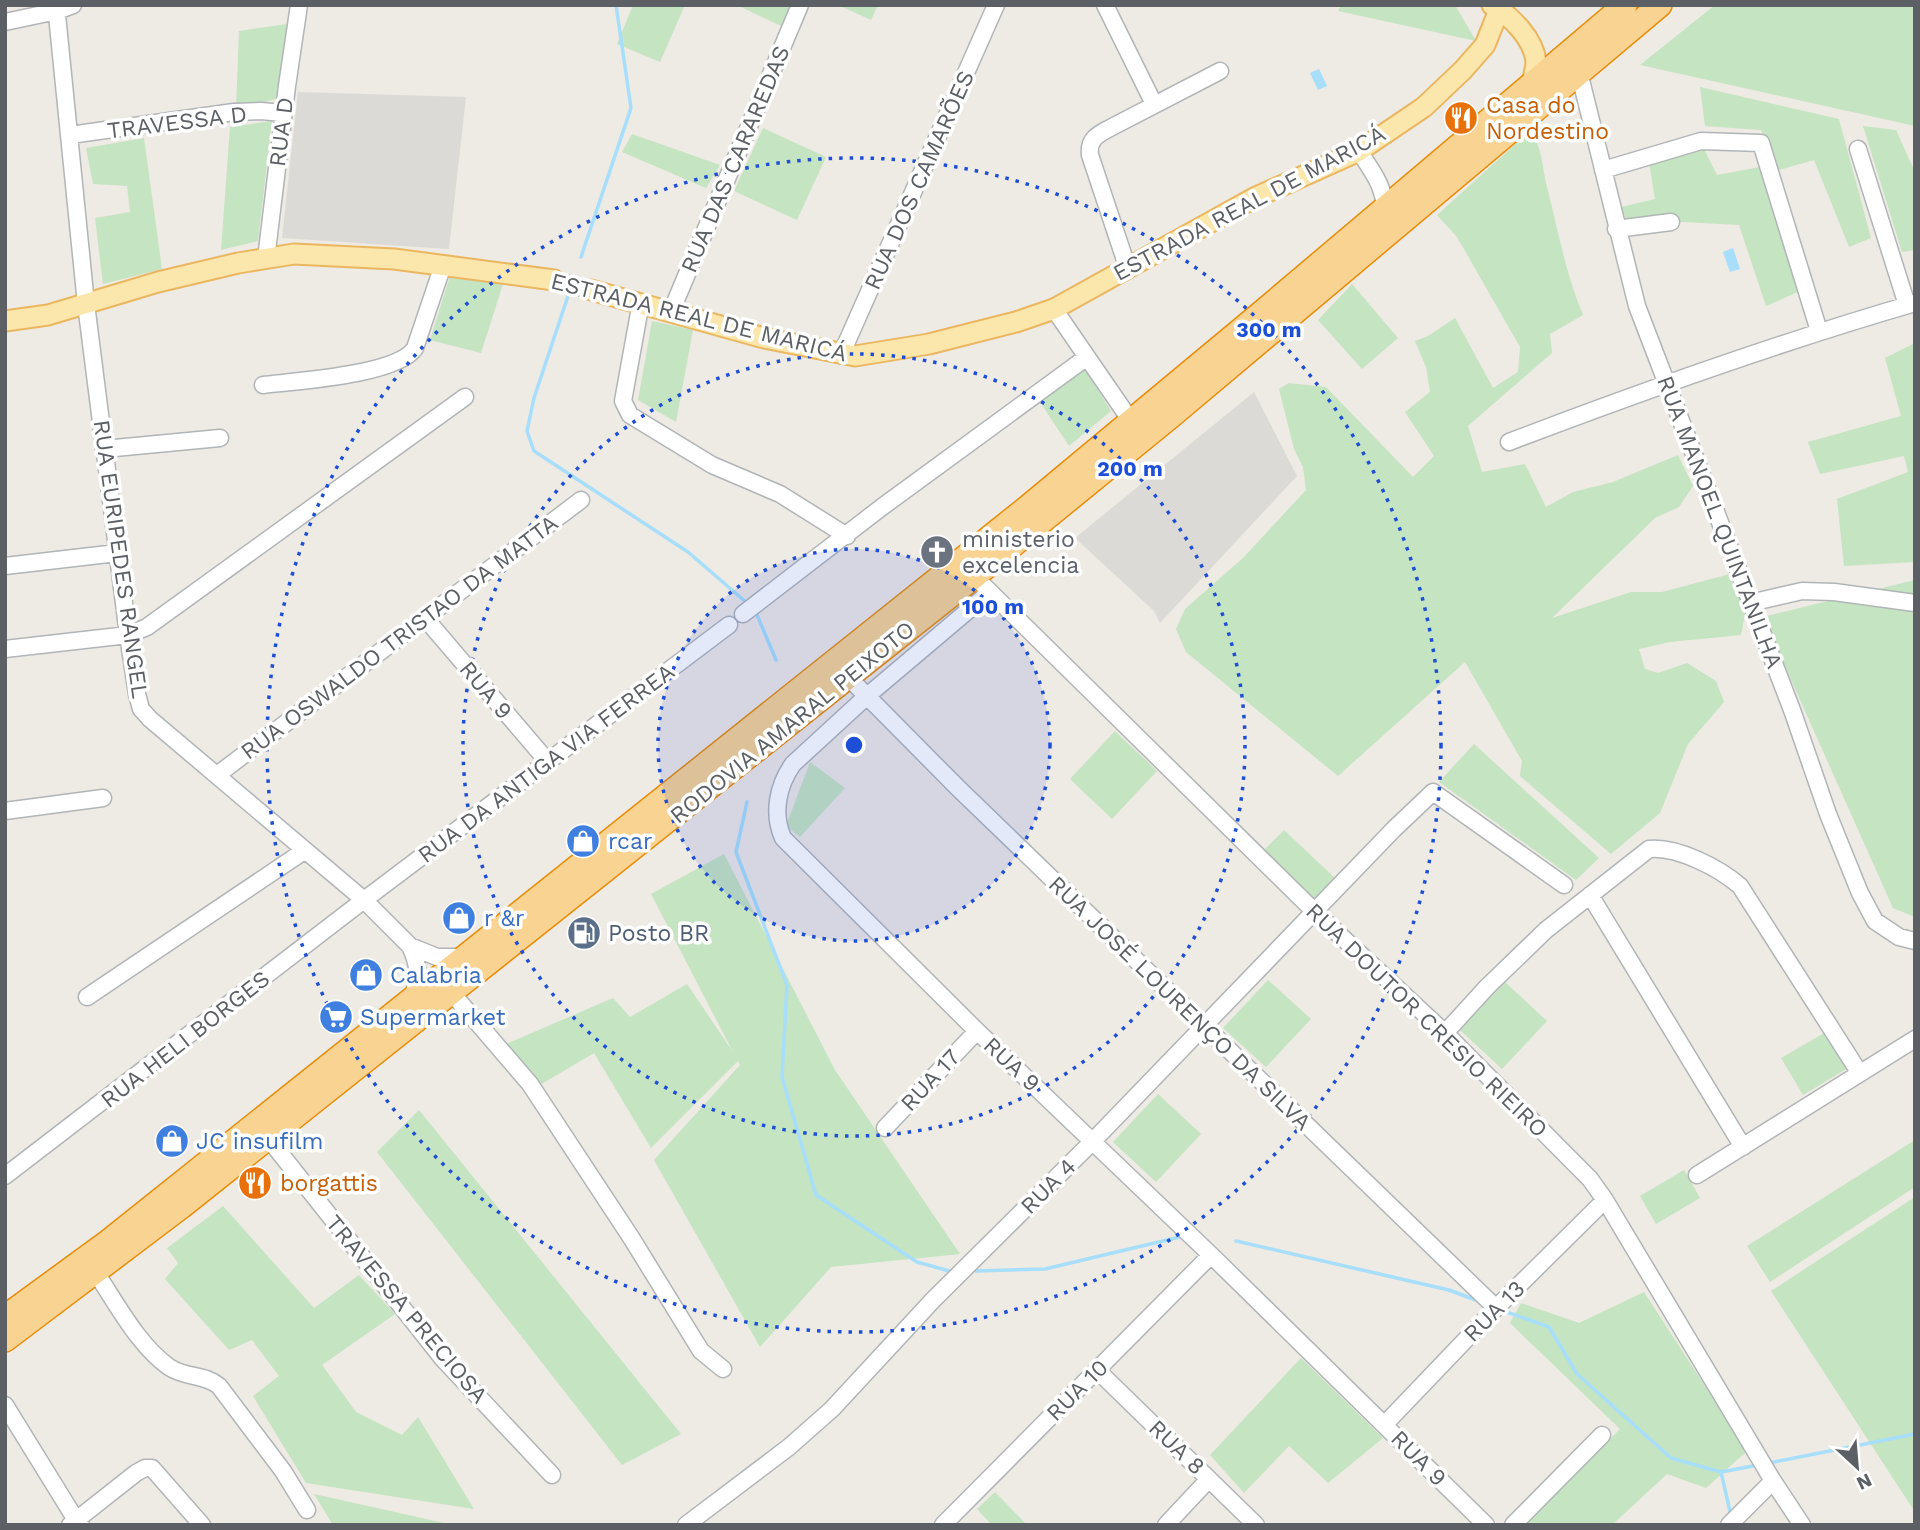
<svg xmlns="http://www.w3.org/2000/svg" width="1920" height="1530" font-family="'Work Sans',sans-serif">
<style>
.industrial{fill:#dcdad6}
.green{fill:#c5e4c1}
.water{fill:#a6defb}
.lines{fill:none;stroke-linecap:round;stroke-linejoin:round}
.stream{stroke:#a6defb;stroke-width:3.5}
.minor-casing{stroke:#b1b5b8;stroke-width:19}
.major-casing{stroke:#ebb660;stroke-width:23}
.highway-casing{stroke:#e78c0b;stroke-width:26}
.minor{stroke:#fff;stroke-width:16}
.major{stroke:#fbe6ab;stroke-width:19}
.highway{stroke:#f8d391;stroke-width:23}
.ring{fill:none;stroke:#1d4ed8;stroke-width:3.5;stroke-dasharray:3.5 7}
.labels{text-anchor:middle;stroke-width:7;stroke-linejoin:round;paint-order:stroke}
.food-label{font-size:23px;fill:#c56008;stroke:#fff;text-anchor:start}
.street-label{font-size:23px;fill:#5c6064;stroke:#fff}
.worship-label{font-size:23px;fill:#5b616d;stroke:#fff;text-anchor:start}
.shop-label{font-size:23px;fill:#366cbe;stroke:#fff;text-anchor:start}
.service-label{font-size:23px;fill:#4e5e75;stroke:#fff;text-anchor:start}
.centre{fill:#1d4ed8;stroke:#fff;stroke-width:3.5}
.ring-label{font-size:21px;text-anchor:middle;font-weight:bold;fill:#1d4ed8;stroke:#fff;stroke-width:7;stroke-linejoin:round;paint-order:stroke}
</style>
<rect width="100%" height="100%" fill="#eeeae4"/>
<path class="industrial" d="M 298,92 L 466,97 L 449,249 L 282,238 Z
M 1254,392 L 1297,476 L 1160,623 L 1154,611 L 1075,538 Z"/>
<path class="green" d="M 633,5 L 685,5 L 660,62 L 617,44 Z
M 737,5 L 791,5 L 783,27 Z
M 838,5 L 878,5 L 871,20 Z
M 1341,5 L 1455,5 L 1476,41 L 1338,11 Z
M 1715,5 L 1915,5 L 1915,126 L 1640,65 Z
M 287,24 L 276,99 L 236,109 L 239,31 Z
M 1700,87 L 1839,119 L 1871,238 L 1849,247 L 1814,160 L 1779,170 L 1761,130 L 1705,126 Z
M 272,121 L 258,241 L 221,250 L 230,127 Z
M 1863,126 L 1896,130 L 1915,172 L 1915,250 L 1902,252 Z
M 763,128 L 826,157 L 797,220 L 734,191 Z
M 1530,131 C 1543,148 1542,167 1547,187 C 1558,230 1566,275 1583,315 L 1550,334 L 1552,353 L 1468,426 L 1482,472 L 1525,464 L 1546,507 L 1573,492 L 1613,482 L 1678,455 L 1693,486 L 1679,507 L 1655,518 L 1552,618 L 1631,592 L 1662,592 L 1730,574 L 1746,609 L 1741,635 L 1670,642 L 1639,649 L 1645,669 L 1658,673 L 1687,663 L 1716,681 L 1724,702 L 1688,744 L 1660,813 L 1611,854 L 1520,776 L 1522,761 L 1465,662 L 1338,776 L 1186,652 L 1176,629 L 1185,609 L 1243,558 L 1306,490 L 1303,467 L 1294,449 L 1279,389 L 1289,383 L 1326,387 L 1413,477 L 1434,456 L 1405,412 L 1430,392 L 1426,367 L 1415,341 L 1428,336 L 1455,318 L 1493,388 L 1518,372 L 1520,347 L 1457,237 L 1437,215 Z
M 632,134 L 720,165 L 706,188 L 622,152 Z
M 144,138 L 162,269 L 103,284 L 95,218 L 130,212 L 127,186 L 93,184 L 86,148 Z
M 1703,147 L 1717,175 L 1760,167 L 1798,292 L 1766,306 L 1739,225 L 1626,219 L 1621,207 L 1655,199 L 1649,162 Z
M 450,276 L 503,284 L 481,353 L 430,340 Z
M 1352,284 L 1398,338 L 1362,369 L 1318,320 Z
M 652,321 L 693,330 L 676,422 L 638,400 Z
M 1915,343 L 1915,562 L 1844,566 L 1837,499 L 1908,472 L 1904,456 L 1820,474 L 1808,442 L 1901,416 L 1885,358 Z
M 1085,369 L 1111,411 L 1069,446 L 1040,402 Z
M 1915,580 L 1915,917 L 1893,908 L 1763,617 Z
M 1115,731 L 1157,771 L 1112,819 L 1070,779 Z
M 1474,744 L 1599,858 L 1576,880 L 1439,782 Z
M 810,762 L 845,788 L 800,837 L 786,826 Z
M 1284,830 L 1336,879 L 1315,900 L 1263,851 Z
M 724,854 L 835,1070 L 960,1254 L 831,1267 L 760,1347 L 654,1160 L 740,1065 L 738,1061 L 651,1148 L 594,1053 L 540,1085 L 506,1044 L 613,998 L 630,1017 L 687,984 L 733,1052 L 651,894 Z
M 1268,980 L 1311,1019 L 1266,1067 L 1223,1028 Z
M 1505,982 L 1547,1021 L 1502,1069 L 1460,1030 Z
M 1826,1032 L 1848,1068 L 1803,1095 L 1781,1058 Z
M 1158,1094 L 1201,1134 L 1156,1182 L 1113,1142 Z
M 419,1110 L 681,1434 L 622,1465 L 377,1152 Z
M 1915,1140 L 1915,1187 L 1770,1282 L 1747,1246 Z
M 1684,1170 L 1700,1198 L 1656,1224 L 1640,1196 Z
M 1915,1197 L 1915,1512 L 1771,1291 Z
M 223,1206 L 314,1308 L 359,1275 L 395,1314 L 322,1365 L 356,1412 L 402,1435 L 418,1417 L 474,1509 L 306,1483 L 253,1396 L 279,1376 L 252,1340 L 229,1350 L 165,1279 L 178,1263 L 167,1248 Z
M 1644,1292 L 1747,1451 L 1706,1488 L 1667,1474 L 1612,1525 L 1526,1525 L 1620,1429 L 1510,1323 L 1521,1303 L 1579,1323 Z
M 1301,1358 L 1383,1438 L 1328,1483 L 1289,1446 L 1244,1493 L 1210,1455 Z
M 995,1492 L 1027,1525 L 992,1525 L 977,1509 Z
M 314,1494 L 453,1525 L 333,1525 Z"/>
<path class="water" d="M 1319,69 L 1327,86 L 1318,90 L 1310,73 Z
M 1733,248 L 1740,269 L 1730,272 L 1723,252 Z"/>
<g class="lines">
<path class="stream" d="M 581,257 L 631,108 L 616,5
M 570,290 L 534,398 L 527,431 L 534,451 L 688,552 L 747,603
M 755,610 L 776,660
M 747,802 L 736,852 L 787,985 L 782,1077 L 816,1195 L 917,1262 L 949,1271
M 1236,1241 L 1449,1290 L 1481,1302
M 976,1271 L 1045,1269 L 1184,1236
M 1501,1310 L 1549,1327 L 1577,1374 L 1671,1458 L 1721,1472 L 1731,1516
M 1769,1463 L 1915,1434
M 1721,1472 L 1758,1465"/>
<g class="minor-casing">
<path id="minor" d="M 56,5 L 86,304 L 128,635 L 137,694 L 141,709 L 150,719 L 364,900 L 410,946 L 437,957 L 463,957
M 1105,5 L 1154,104
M 5,22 L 57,11 L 73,5
M 1579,72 L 1637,306 L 1792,710 L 1828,814 L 1860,893 L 1875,921 L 1899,937 L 1915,941
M 70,135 L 234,112 L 261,111 L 283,113
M 1858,149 L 1907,305
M 1359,151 C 1371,170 1384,185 1385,209
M 1603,170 L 1701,141 L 1761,143 L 1819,331
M 1616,229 L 1671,222
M 266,259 L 287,86 L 299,5
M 1127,266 L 1090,155 C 1088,139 1097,135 1110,128 L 1220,71
M 554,280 L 591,290
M 641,302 L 623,401 L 630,415 L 712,465 L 780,494 L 847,536
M 1054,309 L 1131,421
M 671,312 L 800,5
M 841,355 L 996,5
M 263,385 C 296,381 398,375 415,348 L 443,265
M 1509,442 C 1643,391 1777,343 1915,303
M 104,449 L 220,438
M 5,566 L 117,553
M 984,586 L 1315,912 L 1445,1033 L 1590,1179 L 1605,1200 L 1773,1481 L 1802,1525
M 990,592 L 867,696 L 793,764 C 778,785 772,813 783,838 L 977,1031 L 1211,1255 L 1486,1525
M 1750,603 L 1802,591 L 1834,592 L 1915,603
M 743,614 L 882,507 L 1087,357
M 425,618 L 548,762
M 5,649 L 128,635 L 147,627 L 465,397
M 848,677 L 958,788 L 1496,1308
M 217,775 L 581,500
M 5,811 L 103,798
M 1590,895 L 1743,1147
M 410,946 C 419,965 421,981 410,1000
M 451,992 L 530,1084 L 632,1239 L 701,1351 L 723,1369
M 87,997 L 304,851
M 1445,1033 L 1487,987 L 1546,930 L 1649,849 C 1677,846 1719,868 1740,886 L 1859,1072
M 885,1128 L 977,1031
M 268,1138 L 443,1359 L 552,1475
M 1697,1175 L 1915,1039
M 5,1176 L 364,900 L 729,625
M 96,1273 C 117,1304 138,1345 169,1367 C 185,1378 205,1374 219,1386 L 283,1471 L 307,1510
M 1097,1370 L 1256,1525
M 5,1405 L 76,1520 L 81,1525
M 1385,1424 L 1496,1308 L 1605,1200
M 70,1525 L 136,1473 L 145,1468 L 152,1468 L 202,1525
M 686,1525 L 789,1447 L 832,1409 L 933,1300 L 1093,1141 L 1394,829 L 1433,792 L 1564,885
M 943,1525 L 1211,1255
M 1166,1525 L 1209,1479
M 1513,1525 L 1602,1435
M 1729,1525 L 1773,1481"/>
</g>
<g class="major-casing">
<path id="major" d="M 1492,5 C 1511,16 1534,39 1536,62 C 1536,68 1533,77 1532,84
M 591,290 L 764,338 L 855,356 L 929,344 L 1016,322 L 1054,309 L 1254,198 L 1359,151 L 1424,107 L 1463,70 L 1485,45 L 1501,5
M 5,321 L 48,315 L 158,282 L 238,263 L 294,254 L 394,259 L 554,280"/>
</g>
<g class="highway-casing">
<path id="highway" d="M 5,1317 L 109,1241 L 1029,506 L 1261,313 L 1625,5
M 5,1340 L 181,1207 L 975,576 L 1170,417 L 1660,5"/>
</g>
<use href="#minor" class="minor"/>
<use href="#major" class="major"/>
<use href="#highway" class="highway"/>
</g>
<circle cx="854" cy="745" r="196" fill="#1d4ed8" fill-opacity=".12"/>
<g class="ring">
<circle cx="854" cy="745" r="196"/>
<circle cx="854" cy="745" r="391"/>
<circle cx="854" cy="745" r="587"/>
</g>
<defs>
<g id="restaurant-disc" transform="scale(1.75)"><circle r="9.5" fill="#e8710a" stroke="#fff"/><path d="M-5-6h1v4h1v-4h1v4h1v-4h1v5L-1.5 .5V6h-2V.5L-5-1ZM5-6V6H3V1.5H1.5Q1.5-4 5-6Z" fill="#fff"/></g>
<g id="church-disc" transform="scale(1.75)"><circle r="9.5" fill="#6b7280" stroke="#fff"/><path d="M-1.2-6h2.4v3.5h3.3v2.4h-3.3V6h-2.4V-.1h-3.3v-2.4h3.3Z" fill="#fff"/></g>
<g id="shop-disc" transform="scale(1.75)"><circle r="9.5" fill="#3f7fe0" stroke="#fff"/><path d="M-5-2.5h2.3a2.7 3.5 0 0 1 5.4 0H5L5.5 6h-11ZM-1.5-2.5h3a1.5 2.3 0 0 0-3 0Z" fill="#fff"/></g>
<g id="fuel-disc" transform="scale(1.75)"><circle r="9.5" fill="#5c6f8a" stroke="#fff"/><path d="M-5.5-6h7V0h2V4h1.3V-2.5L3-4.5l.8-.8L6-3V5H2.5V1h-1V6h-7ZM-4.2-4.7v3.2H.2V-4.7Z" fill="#fff"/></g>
<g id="supermarket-disc" transform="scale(1.75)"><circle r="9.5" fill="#3f7fe0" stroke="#fff"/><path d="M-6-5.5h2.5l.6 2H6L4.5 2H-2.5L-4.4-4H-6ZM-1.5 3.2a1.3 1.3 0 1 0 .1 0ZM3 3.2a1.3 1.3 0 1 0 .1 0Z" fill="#fff"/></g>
</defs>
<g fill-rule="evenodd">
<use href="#restaurant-disc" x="1461" y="118"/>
<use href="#church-disc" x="937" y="552"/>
<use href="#shop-disc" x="583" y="841"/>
<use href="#shop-disc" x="459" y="918"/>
<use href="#fuel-disc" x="584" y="933"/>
<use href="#shop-disc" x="366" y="975"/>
<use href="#supermarket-disc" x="336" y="1017"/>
<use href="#shop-disc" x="172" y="1141"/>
<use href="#restaurant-disc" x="255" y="1183"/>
</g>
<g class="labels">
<g class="food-label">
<text x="1486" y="113">Casa do<tspan x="1486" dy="26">Nordestino</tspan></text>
<text x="280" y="1191">borgattis</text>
</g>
<g class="street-label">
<text transform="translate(177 122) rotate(-7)" y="8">TRAVESSA D</text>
<text transform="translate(281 132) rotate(-83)" y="8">RUA D</text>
<text transform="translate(735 159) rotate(-67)" y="8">RUA DAS CARAREDAS</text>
<text transform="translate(919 180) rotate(-66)" y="8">RUA DOS CAMARÕES</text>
<text transform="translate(1249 203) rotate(-28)" y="8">ESTRADA REAL DE MARICÁ</text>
<text transform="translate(699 317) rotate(14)" y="8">ESTRADA REAL DE MARICÁ</text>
<text transform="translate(1720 522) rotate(69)" y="8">RUA MANOEL QUINTANILHA</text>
<text transform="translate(121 559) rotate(82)" y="8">RUA EURIPEDES RANGEL</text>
<text transform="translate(399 637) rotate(-37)" y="8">RUA OSWALDO TRISTAO DA MATTA</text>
<text transform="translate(486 690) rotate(50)" y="8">RUA 9</text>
<text transform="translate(792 722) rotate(-39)" y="8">RODOVIA AMARAL PEIXOTO</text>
<text transform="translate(546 763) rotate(-37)" y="8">RUA DA ANTIGA VIA FERREA</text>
<text transform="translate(1180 1003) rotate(44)" y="8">RUA JOSÉ LOURENÇO DA SILVA</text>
<text transform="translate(1427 1020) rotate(44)" y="8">RUA DOUTOR CRESIO RIEIRO</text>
<text transform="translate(185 1039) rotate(-38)" y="8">RUA HELI BORGES</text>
<text transform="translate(1012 1064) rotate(43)" y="8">RUA 9</text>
<text transform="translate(930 1080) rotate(-47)" y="8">RUA 17</text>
<text transform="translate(1048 1186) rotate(-45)" y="8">RUA 4</text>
<text transform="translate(407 1309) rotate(50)" y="8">TRAVESSA PRECIOSA</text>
<text transform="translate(1494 1311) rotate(-45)" y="8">RUA 13</text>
<text transform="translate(1077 1390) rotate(-45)" y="8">RUA 10</text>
<text transform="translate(1177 1447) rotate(44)" y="8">RUA 8</text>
<text transform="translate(1419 1458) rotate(45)" y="8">RUA 9</text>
</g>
<g class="worship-label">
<text x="962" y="547">ministerio<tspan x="962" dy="26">excelencia</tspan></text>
</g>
<g class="shop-label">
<text x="608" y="849">rcar</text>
<text x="484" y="926">r &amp;r</text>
<text x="390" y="983">Calabria</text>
<text x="360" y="1025">Supermarket</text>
<text x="196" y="1149">JC insufilm</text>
</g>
<g class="service-label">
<text x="608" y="941">Posto BR</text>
</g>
</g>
<circle cx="854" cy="745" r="10" class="centre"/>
<g class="ring-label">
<text x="1269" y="337">300 m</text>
<text x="1130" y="476">200 m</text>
<text x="993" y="614">100 m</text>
</g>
<rect width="1920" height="1530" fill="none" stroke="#5c6064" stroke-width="14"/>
<g transform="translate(1857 1467) rotate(154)" stroke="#ffffff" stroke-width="5" paint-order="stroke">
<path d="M0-5L12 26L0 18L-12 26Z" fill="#5c6064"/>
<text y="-10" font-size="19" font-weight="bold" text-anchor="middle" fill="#5c6064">N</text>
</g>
</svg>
